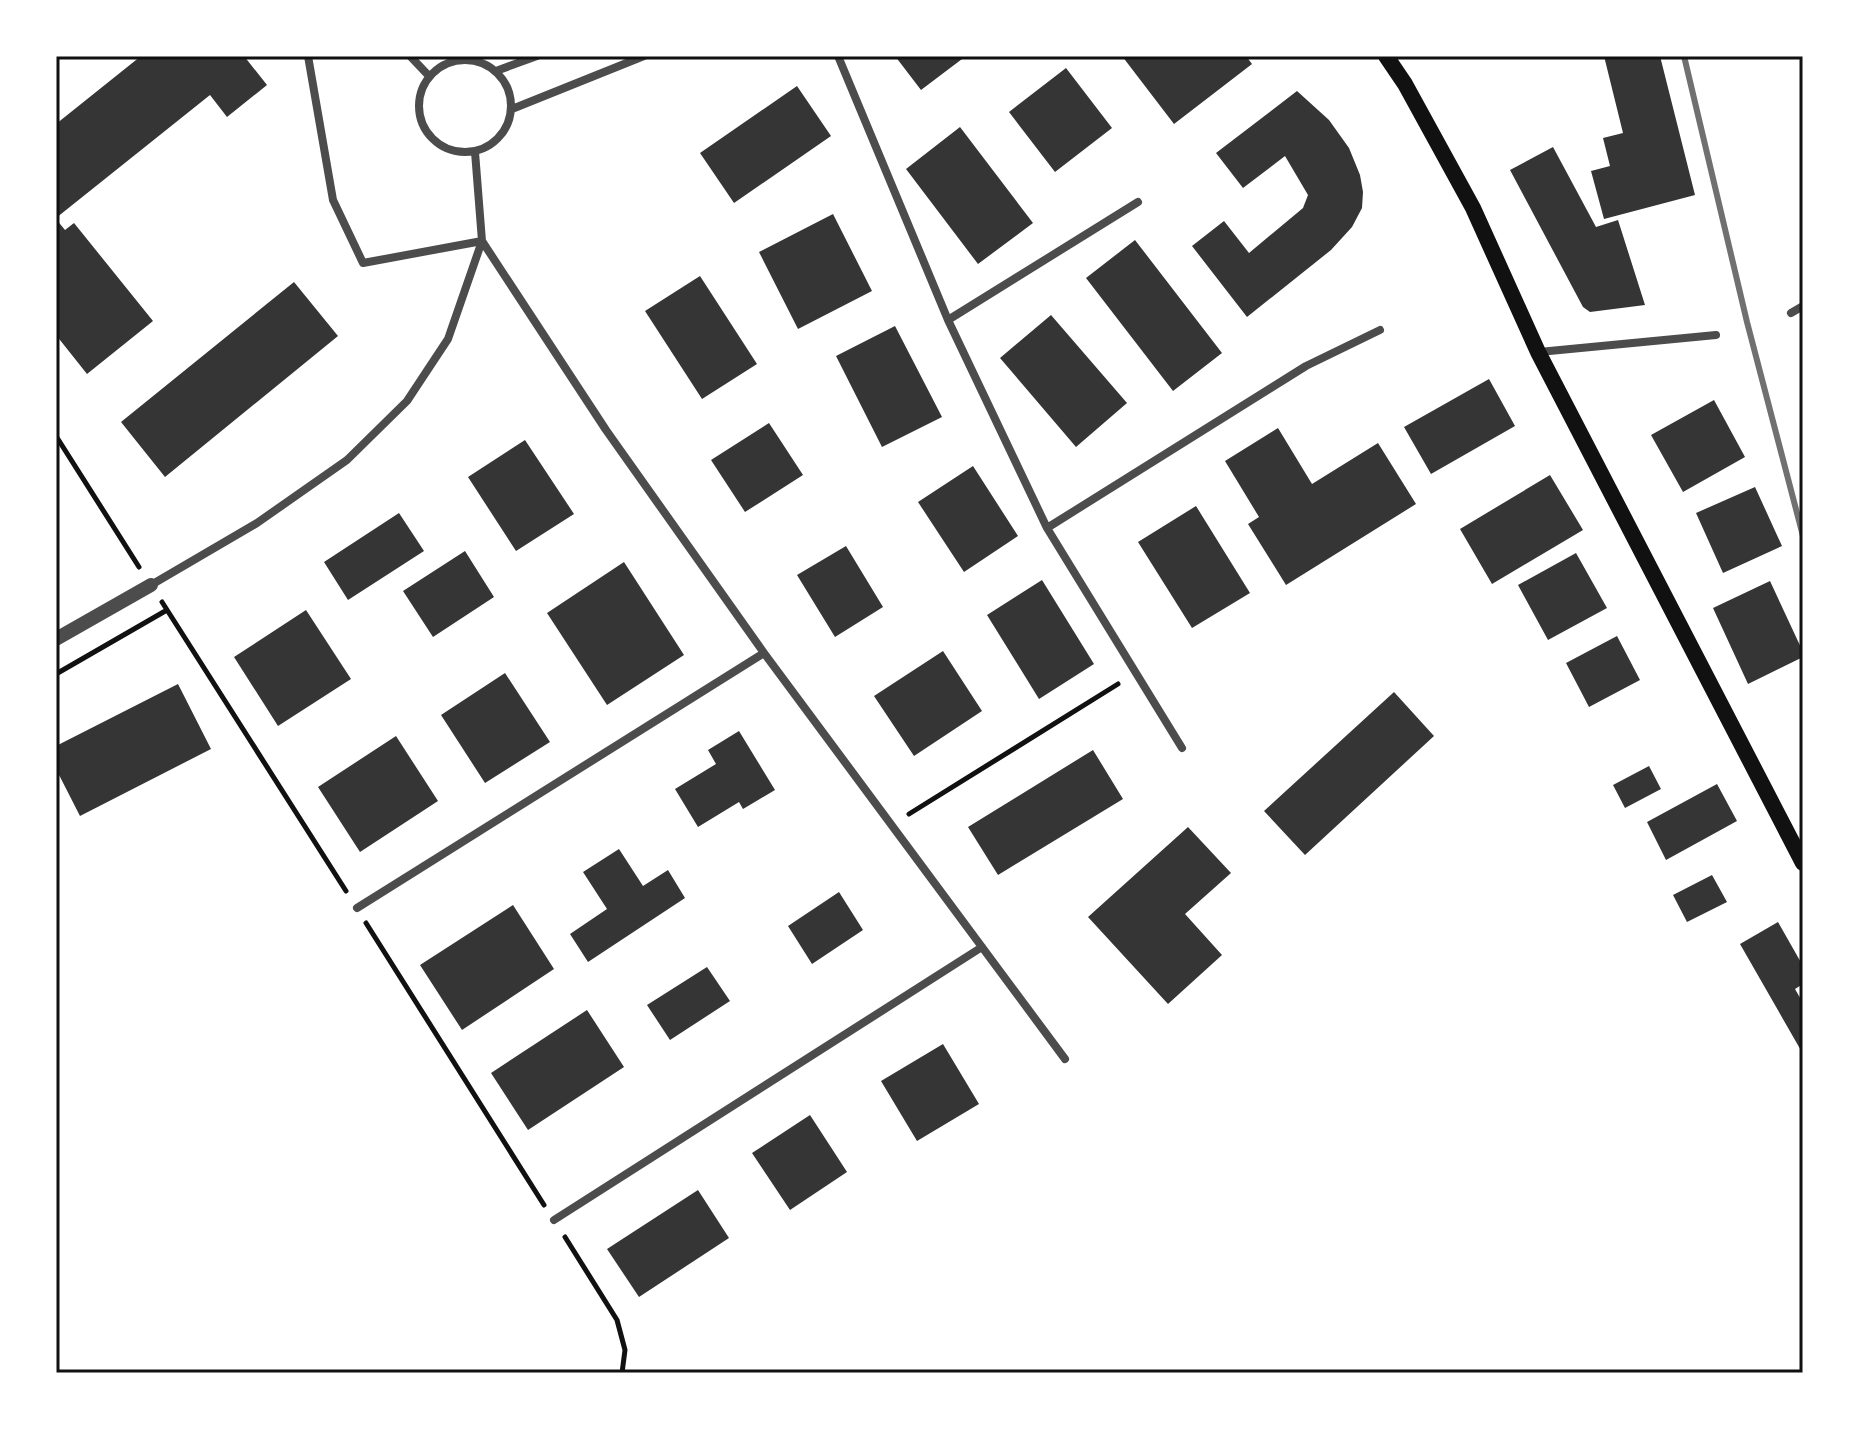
<svg xmlns="http://www.w3.org/2000/svg" width="1859" height="1429" font-family="'Alegreya Sans',sans-serif">
<style>
.building{fill:#353535}
.lines{fill:none;stroke-linecap:round;stroke-linejoin:round}
.path{stroke:#111;stroke-width:5}
.minor{stroke:#4c4c4c;stroke-width:8}
.tertiary{stroke:#4c4c4c;stroke-width:14}
.secondary{stroke:#111;stroke-width:16}
.rail{stroke:#707070;stroke-width:6}
.neatline{fill:none;stroke:#111;stroke-width:3}
</style>
<rect width="100%" height="100%" fill="#fff"/>
<path class="building" d="M 141,56 L 244,56 L 267,85 L 227,117 L 210,95 L 56,218 L 56,124 Z
M 895,56 L 966,56 L 921,90 Z
M 1122,56 L 1246,56 L 1252,64 L 1174,124 Z
M 1604,56 L 1660,56 L 1695,195 L 1604,219 L 1591,171 L 1610,166 L 1603,138 L 1623,133 Z
M 1066,68 L 1112,128 L 1055,172 L 1009,112 Z
M 797,86 L 831,136 L 734,203 L 700,153 Z
M 1297,91 L 1329,120 L 1349,148 L 1360,175 L 1363,192 L 1362,208 L 1352,227 L 1331,250 L 1247,317 L 1192,246 L 1224,221 L 1249,253 L 1303,208 L 1308,195 L 1285,156 L 1243,188 L 1216,153 Z
M 960,127 L 1033,223 L 978,264 L 906,169 Z
M 1553,147 L 1596,227 L 1618,220 L 1645,305 L 1590,312 L 1583,307 L 1510,170 Z
M 833,214 L 872,291 L 798,329 L 759,252 Z
M 56,219 L 65,230 L 74,223 L 153,321 L 87,374 L 56,335 Z
M 1135,240 L 1222,353 L 1173,391 L 1086,278 Z
M 700,276 L 757,364 L 702,399 L 645,311 Z
M 294,282 L 338,336 L 165,477 L 121,422 Z
M 1051,315 L 1127,403 L 1076,447 L 1000,358 Z
M 895,326 L 942,417 L 882,447 L 836,356 Z
M 1489,379 L 1515,426 L 1431,474 L 1404,427 Z
M 1714,400 L 1745,457 L 1683,492 L 1651,435 Z
M 769,423 L 803,475 L 745,512 L 711,460 Z
M 1278,428 L 1312,484 L 1378,443 L 1416,504 L 1286,585 L 1248,524 L 1259,517 L 1225,461 Z
M 525,440 L 574,514 L 516,551 L 468,477 Z
M 973,466 L 1018,536 L 964,572 L 918,502 Z
M 1550,475 L 1583,530 L 1492,584 L 1460,529 Z
M 1755,487 L 1782,546 L 1723,573 L 1696,513 Z
M 1196,506 L 1250,593 L 1192,628 L 1138,542 Z
M 399,513 L 424,551 L 348,600 L 324,562 Z
M 846,546 L 883,607 L 835,637 L 797,575 Z
M 465,551 L 494,597 L 433,637 L 403,591 Z
M 1576,553 L 1607,608 L 1548,640 L 1518,585 Z
M 624,562 L 684,655 L 607,705 L 547,613 Z
M 1042,580 L 1094,664 L 1039,699 L 987,615 Z
M 1770,581 L 1803,652 L 1803,657 L 1748,684 L 1713,608 Z
M 306,610 L 351,679 L 278,726 L 234,657 Z
M 1617,636 L 1640,680 L 1589,707 L 1566,663 Z
M 943,651 L 982,711 L 914,756 L 874,696 Z
M 505,673 L 550,742 L 485,783 L 441,715 Z
M 178,684 L 211,749 L 80,816 L 56,769 L 56,746 Z
M 1394,692 L 1434,736 L 1305,855 L 1264,811 Z
M 739,731 L 775,790 L 743,809 L 739,802 L 698,827 L 675,789 L 716,764 L 708,750 Z
M 396,736 L 438,801 L 360,852 L 318,787 Z
M 1093,750 L 1123,799 L 998,875 L 968,827 Z
M 1649,766 L 1661,789 L 1625,808 L 1613,785 Z
M 1717,784 L 1737,821 L 1666,860 L 1647,822 Z
M 1188,827 L 1231,873 L 1185,914 L 1222,955 L 1168,1004 L 1088,917 Z
M 619,849 L 643,886 L 668,870 L 685,898 L 588,962 L 570,934 L 607,909 L 583,872 Z
M 1712,875 L 1727,902 L 1687,922 L 1673,895 Z
M 839,892 L 863,930 L 812,964 L 788,926 Z
M 513,905 L 554,969 L 462,1030 L 420,965 Z
M 1778,922 L 1803,966 L 1803,984 L 1795,989 L 1803,1003 L 1803,1054 L 1740,944 Z
M 707,967 L 730,1001 L 670,1040 L 647,1005 Z
M 587,1010 L 624,1067 L 528,1130 L 491,1073 Z
M 943,1044 L 979,1104 L 917,1141 L 881,1081 Z
M 810,1115 L 847,1172 L 790,1210 L 752,1153 Z
M 698,1190 L 729,1238 L 639,1297 L 607,1249 Z"/>
<g class="lines">
<path class="path" d="M 56,436 L 139,567
M 162,602 L 346,891
M 56,674 L 167,610
M 909,814 L 1118,684
M 366,923 L 544,1205
M 565,1237 L 617,1320 L 625,1350 L 622,1373"/>
<path class="minor" d="M 308,56 L 333,200 L 363,263 L 482,241
M 410,56 L 429,76
M 838,56 L 948,320 L 1047,528 L 1182,748
M419 106a46 46 0 1 1 92 0a46 46 0 1 1-92 0Z
M 496,71 L 537,56
M 512,109 L 644,56
M 475,152 L 482,241 L 606,430 L 764,653 L 1065,1059
M 1791,313 L 1803,306
M 948,320 L 1138,202
M 1539,352 L 1716,335
M 1047,528 L 1306,366 L 1380,330
M 151,585 L 257,523 L 347,460 L 407,401 L 448,339 L 482,241
M 357,908 L 764,653
M 554,1220 L 982,947"/>
<path class="tertiary" d="M 56,639 L 151,585"/>
<path class="secondary" d="M 1386,56 L 1405,84 L 1473,208 L 1538,352 L 1803,863"/>
<path class="rail" d="M 1684,56 L 1747,322 L 1803,536"/>
</g>
<rect width="1859" height="1429" fill="none" stroke="#ffffff" stroke-width="116"/>
<rect x="58" y="58" width="1743" height="1313" class="neatline"/>
</svg>
